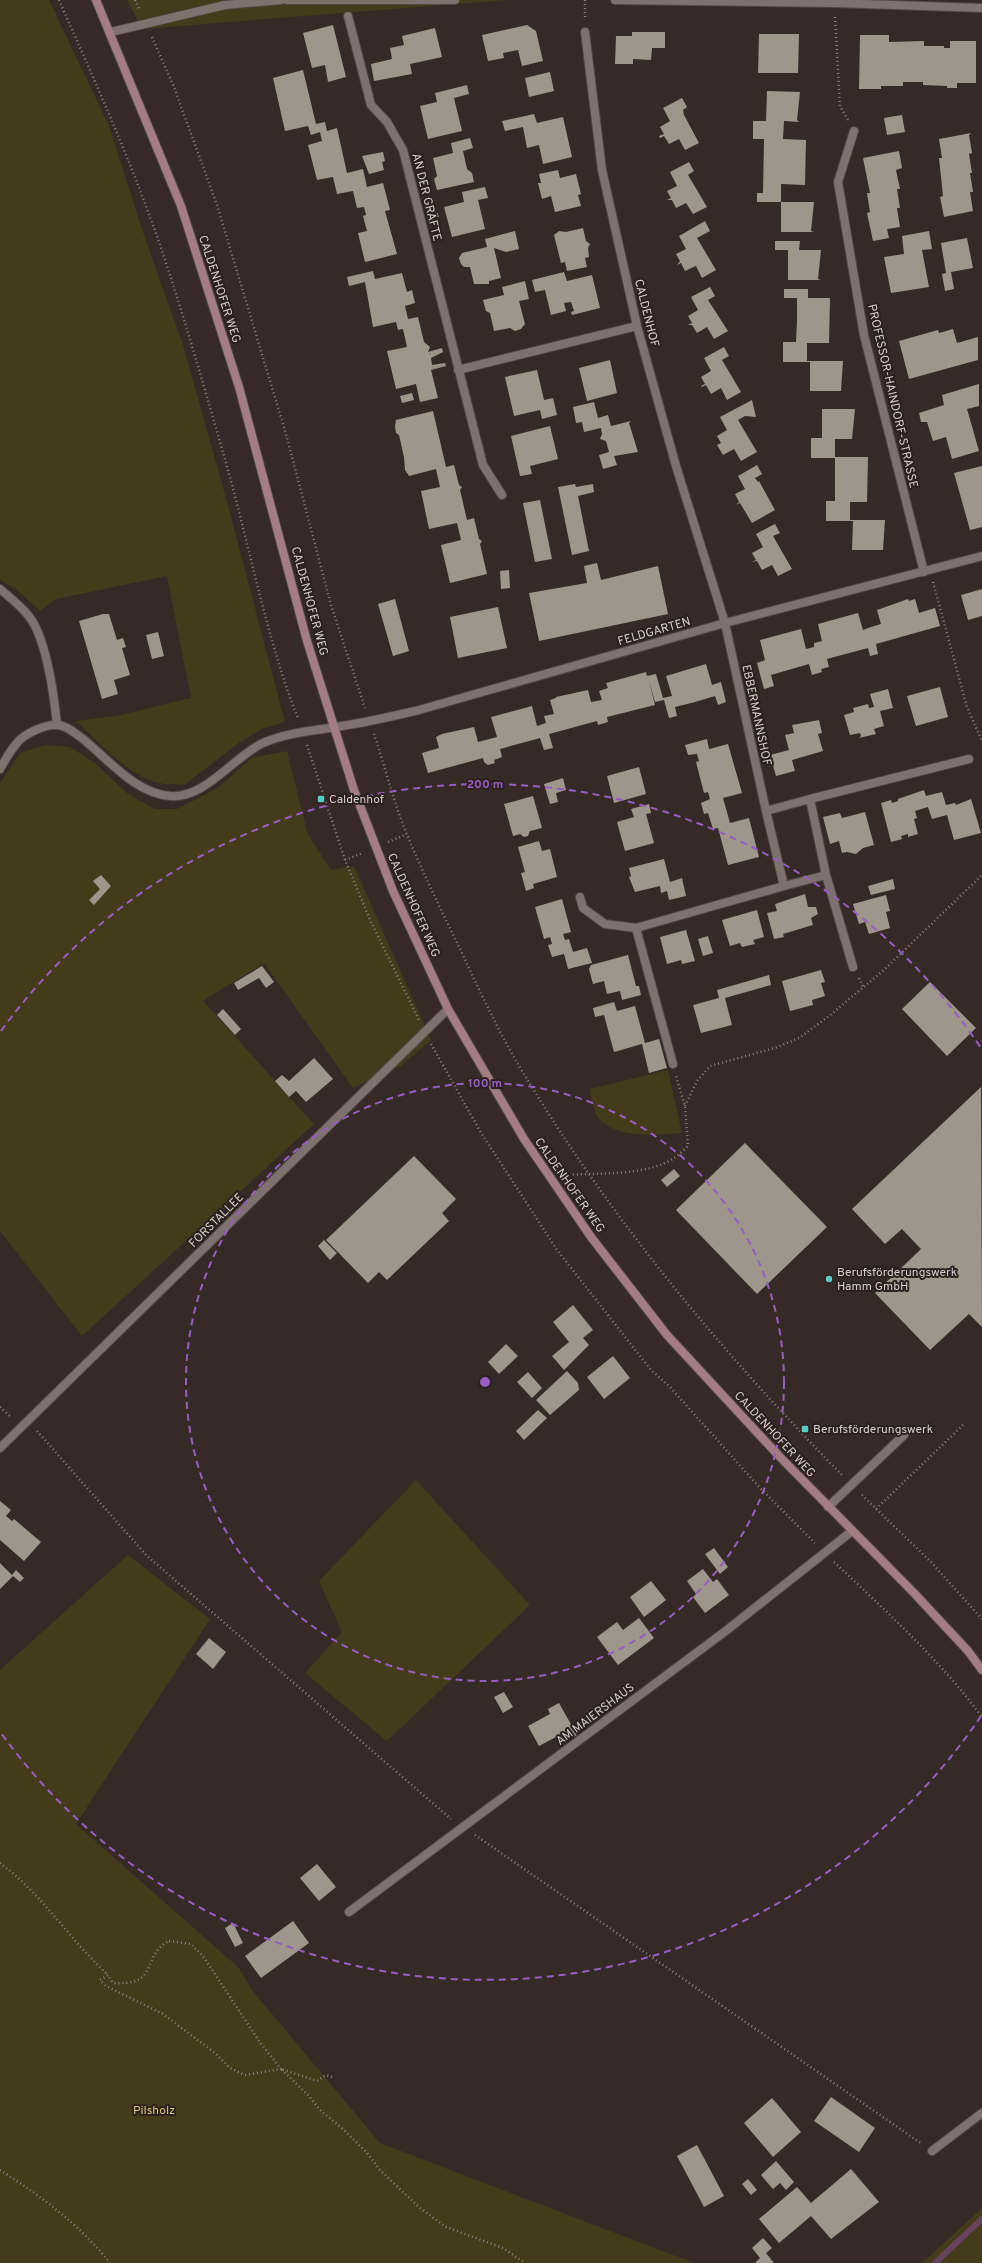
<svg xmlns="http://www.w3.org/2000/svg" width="982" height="2263" font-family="Overpass,sans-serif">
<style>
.green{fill:#433b1a}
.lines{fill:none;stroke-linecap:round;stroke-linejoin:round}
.stream{stroke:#66425d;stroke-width:6}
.building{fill:#9e958b}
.lane-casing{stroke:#514845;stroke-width:10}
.street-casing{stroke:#514845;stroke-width:10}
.secondary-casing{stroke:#514845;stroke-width:10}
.path{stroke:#8a817e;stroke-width:2.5;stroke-dasharray:1 3;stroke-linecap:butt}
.lane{stroke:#7f716e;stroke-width:8}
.street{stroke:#7f716e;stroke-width:8}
.secondary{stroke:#a37d81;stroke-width:8}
.ring{fill:none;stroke:#975dc3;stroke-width:2;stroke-dasharray:7 5}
.poi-dot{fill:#55cec4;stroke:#2c211e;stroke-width:1.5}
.labels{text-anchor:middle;stroke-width:4;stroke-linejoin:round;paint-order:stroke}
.street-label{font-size:12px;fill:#d7cfcd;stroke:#2c211e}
.poi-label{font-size:12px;fill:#d7cfcd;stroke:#2c211e;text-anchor:start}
.park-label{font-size:12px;fill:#d7c77f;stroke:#2c211e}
.centre{fill:#975dc3;stroke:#2c211e;stroke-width:2}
.ring-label{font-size:12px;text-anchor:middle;font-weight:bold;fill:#975dc3;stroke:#2c211e;stroke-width:4;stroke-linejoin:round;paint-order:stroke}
</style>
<rect width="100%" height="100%" fill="#362a27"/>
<path class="green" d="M 0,0 L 49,0 L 109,126 L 143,232 L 183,345 L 229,509 L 285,722 L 262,729 L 240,742 L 184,785 C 176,784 167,785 159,783 C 129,777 98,741 76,721 L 121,715 L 191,698 L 167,576 L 56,599 L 40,611 L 18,591 L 0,580 Z
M 127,0 L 507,0 L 142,29 Z
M 46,745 L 70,747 L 95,763 L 128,794 L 155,809 L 177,809 L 216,789 L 252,758 L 287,751 L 308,835 L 331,870 L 354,866 L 431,1040 L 401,1066 L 353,1088 L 264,963 L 203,1001 L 314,1124 L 82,1336 L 0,1231 L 0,783 L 20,753 Z
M 668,1070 L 682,1133 C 657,1135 618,1139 599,1119 C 593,1113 592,1097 590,1089 Z
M 416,1480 L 530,1605 L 387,1741 L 305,1673 L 342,1632 L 319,1581 Z
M 128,1555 L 210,1619 L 76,1824 L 239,1968 L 252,1990 L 380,2143 L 694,2263 L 0,2263 L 0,1670 Z
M 982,2208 L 982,2263 L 922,2263 Z"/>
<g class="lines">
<path class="stream" d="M 935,2263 L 982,2219"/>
</g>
<path class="building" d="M 333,25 L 346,77 L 328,82 L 325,65 L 312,68 L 303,33 Z
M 527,25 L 536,31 L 543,61 L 522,66 L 518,50 L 503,53 L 504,58 L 488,61 L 482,35 Z
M 435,28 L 442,57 L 410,64 L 412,74 L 374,81 L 371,64 L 392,59 L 390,48 L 404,45 L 402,36 Z
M 632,32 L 665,32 L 665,48 L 652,48 L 651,60 L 633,59 L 633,64 L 615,64 L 616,36 L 632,36 Z
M 759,34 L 799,34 L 798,73 L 758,73 Z
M 860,35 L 889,35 L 889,42 L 924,41 L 924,46 L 944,46 L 944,48 L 950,48 L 950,41 L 976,41 L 976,83 L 957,83 L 957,88 L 947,88 L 947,86 L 923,85 L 923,82 L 903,82 L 903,86 L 881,86 L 881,89 L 859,89 Z
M 303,70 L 316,124 L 325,122 L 327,131 L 337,128 L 347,173 L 363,169 L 367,187 L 383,183 L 390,210 L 385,211 L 397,254 L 365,262 L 358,233 L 367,231 L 363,216 L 366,215 L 364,207 L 357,208 L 353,191 L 337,194 L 333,177 L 317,180 L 308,145 L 322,141 L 320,132 L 311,135 L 308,126 L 285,131 L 273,78 Z
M 550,72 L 554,91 L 529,97 L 525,78 Z
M 467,85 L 469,94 L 454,98 L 462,131 L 428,139 L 420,106 L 437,102 L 435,93 Z
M 767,91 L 800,92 L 797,120 L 799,122 L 784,121 L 783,139 L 806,140 L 805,185 L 781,184 L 781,202 L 814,202 L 811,231 L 814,232 L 781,232 L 781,202 L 757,202 L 757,193 L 763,193 L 764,139 L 753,139 L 753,121 L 766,121 Z
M 682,98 L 687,107 L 683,110 L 684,115 L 699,143 L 685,150 L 679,139 L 669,144 L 664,136 L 660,138 L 659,136 L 664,134 L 660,127 L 670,121 L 663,108 Z
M 534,114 L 537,123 L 563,117 L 572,157 L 543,164 L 539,145 L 527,148 L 523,127 L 505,131 L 502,121 Z
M 902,115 L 905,132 L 887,135 L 884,118 Z
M 971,133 L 969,135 L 972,153 L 969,154 L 972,173 L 970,173 L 973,192 L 970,192 L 973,211 L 944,217 L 940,197 L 943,196 L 939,158 L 942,158 L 939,139 Z
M 470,138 L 473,148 L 463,151 L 467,169 L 472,173 L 474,182 L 437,190 L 434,179 L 437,176 L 433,158 L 453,153 L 451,143 Z
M 899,151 L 902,168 L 896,170 L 900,189 L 897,189 L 900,208 L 897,208 L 900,227 L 887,229 L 889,238 L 873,241 L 867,213 L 870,212 L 867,193 L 870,193 L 863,158 Z
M 383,152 L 385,161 L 382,162 L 384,170 L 369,174 L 362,156 Z
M 689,162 L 694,171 L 688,175 L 707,207 L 693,214 L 686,203 L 676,208 L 672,200 L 667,200 L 671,198 L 667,191 L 677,186 L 670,172 Z
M 558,170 L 560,178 L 576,174 L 581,194 L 578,195 L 581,206 L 555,212 L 551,196 L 542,199 L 538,183 L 541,183 L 539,174 Z
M 485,187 L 488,198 L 478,200 L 485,229 L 452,237 L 444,207 L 464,202 L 462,192 Z
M 705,221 L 710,231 L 697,238 L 716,270 L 702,278 L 696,266 L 685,271 L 681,263 L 677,265 L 680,261 L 676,254 L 686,249 L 679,236 Z
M 583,228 L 586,241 L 590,244 L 588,248 L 589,257 L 585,258 L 587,267 L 567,271 L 565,262 L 561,263 L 554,235 L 559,231 L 566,232 Z
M 515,231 L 519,249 L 506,252 L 494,248 L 501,278 L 489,281 L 489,284 L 474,284 L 470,267 L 464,267 L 461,264 L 459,258 L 462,253 L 487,247 L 485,239 Z
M 929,231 L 932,249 L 922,250 L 929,287 L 891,293 L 884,257 L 904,254 L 902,236 Z
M 967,238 L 973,268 L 951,272 L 954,289 L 945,291 L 942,274 L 946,273 L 941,243 Z
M 775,241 L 800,241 L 799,250 L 821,250 L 818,279 L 821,280 L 788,280 L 788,250 L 775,250 Z
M 373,271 L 375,279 L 402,273 L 407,292 L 412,290 L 415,303 L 405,306 L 408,319 L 418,317 L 424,342 L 430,347 L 428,352 L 442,348 L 443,352 L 431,358 L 432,365 L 445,363 L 446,366 L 431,370 L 438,398 L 420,402 L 416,384 L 396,389 L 387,351 L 407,347 L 403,329 L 398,330 L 396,322 L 373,327 L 365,282 L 349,286 L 347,277 Z
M 564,272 L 567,281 L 592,275 L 600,308 L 572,315 L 571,312 L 574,311 L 571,302 L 564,303 L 566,311 L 551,315 L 545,290 L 535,292 L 532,280 Z
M 525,281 L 529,299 L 519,301 L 525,324 L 521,329 L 515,331 L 510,328 L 494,331 L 490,313 L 486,311 L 483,300 L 504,295 L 502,287 Z
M 710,287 L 715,296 L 708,300 L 728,331 L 714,339 L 707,327 L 697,333 L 692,325 L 688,325 L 692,323 L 688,316 L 698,310 L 691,297 Z
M 784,289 L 808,289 L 808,298 L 830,298 L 829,343 L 807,343 L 807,361 L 843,361 L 841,391 L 810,391 L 810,362 L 783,362 L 783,342 L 796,342 L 797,321 L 797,298 L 784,298 Z
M 953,329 L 957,343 L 978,337 L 978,360 L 909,379 L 899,341 L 938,330 L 939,333 Z
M 724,347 L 729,356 L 722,360 L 741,392 L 727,400 L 721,388 L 711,394 L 706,385 L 702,387 L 701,386 L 705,384 L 701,377 L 711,371 L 704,358 Z
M 610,360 L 617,393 L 587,401 L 579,368 Z
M 537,370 L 544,400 L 553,398 L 557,415 L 542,419 L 540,410 L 514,416 L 505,377 Z
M 979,384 L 979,406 L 967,409 L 979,451 L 952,459 L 946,437 L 933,441 L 927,422 L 921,422 L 919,413 L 944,405 L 942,395 Z
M 412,393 L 414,400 L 402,403 L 400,396 Z
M 752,400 L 756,417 L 745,416 L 738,420 L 757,452 L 741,461 L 734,449 L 723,455 L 717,445 L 721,443 L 717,436 L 727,430 L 720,417 Z
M 594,402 L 598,418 L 608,415 L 611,426 L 631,421 L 629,423 L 638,452 L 614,456 L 617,465 L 603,469 L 599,455 L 609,452 L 606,441 L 600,439 L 602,434 L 601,428 L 584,432 L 582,422 L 576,423 L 573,407 Z
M 822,409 L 855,409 L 852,439 L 835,439 L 835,457 L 868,457 L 867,502 L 850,502 L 850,520 L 885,520 L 883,550 L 852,550 L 853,521 L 826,521 L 826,501 L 835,501 L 835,458 L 811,458 L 811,438 L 822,438 Z
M 433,411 L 446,467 L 454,465 L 459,485 L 462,487 L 460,490 L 467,520 L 474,518 L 479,539 L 482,541 L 480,544 L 487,574 L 450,583 L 441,545 L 461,540 L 457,523 L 429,529 L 421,491 L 440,487 L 436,469 L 409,476 L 405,470 L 404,457 L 399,435 L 396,433 L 395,427 L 396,420 Z
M 550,426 L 558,459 L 530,466 L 532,474 L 520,476 L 511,436 Z
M 757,465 L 762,474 L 755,478 L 758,482 L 759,481 L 775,510 L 752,523 L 740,503 L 736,505 L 739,502 L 735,494 L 745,489 L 738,476 Z
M 982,466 L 982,527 L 970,530 L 954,473 Z
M 575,484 L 576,487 L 593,484 L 594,492 L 578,496 L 589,551 L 572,555 L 558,487 Z
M 540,500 L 552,559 L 535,562 L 523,503 Z
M 775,524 L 780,533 L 773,536 L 792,569 L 778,576 L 772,565 L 762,570 L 757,561 L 752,562 L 756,560 L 752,553 L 763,547 L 756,534 Z
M 597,563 L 601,580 L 658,566 L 668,614 L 539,641 L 529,593 L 587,583 L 584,566 Z
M 509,570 L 510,588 L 501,589 L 500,571 Z
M 982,589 L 982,616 L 968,620 L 961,595 Z
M 395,599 L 409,651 L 393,656 L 378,604 Z
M 908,599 L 909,601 L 915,599 L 919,613 L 935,608 L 940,626 L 876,644 L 878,654 L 870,656 L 868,648 L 827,659 L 829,667 L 821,669 L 822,672 L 812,675 L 809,664 L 771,675 L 774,686 L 764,689 L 757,663 L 765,660 L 760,640 L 801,629 L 806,649 L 814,647 L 814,643 L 822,641 L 818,624 L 858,613 L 863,630 L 871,627 L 881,624 L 877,610 Z
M 498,607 L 507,648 L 458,658 L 450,617 Z
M 103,614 L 109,614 L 117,640 L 123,638 L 126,647 L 122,648 L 130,675 L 114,680 L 118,694 L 102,699 L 79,621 Z
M 158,632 L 164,656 L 152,659 L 146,635 Z
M 706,664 L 712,685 L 721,682 L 726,702 L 718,705 L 715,696 L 695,702 L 675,707 L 677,716 L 669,718 L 664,700 L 655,702 L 649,681 L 655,705 L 607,717 L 608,722 L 598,725 L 597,721 L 549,734 L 553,748 L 544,750 L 540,738 L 500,749 L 502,757 L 494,760 L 495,763 L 488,765 L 484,762 L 483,758 L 428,773 L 422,753 L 439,748 L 436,737 L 442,734 L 474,727 L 478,742 L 497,737 L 491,717 L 532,706 L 537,726 L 546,723 L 544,716 L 554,714 L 550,700 L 556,698 L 556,697 L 588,690 L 591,702 L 602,700 L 599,691 L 608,688 L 606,683 L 646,672 L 647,676 L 656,674 L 663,698 L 672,696 L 666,676 Z
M 940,687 L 948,717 L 916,726 L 907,696 Z
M 888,689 L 893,708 L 880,711 L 884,726 L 874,729 L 876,734 L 859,738 L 861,736 L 860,733 L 850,735 L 844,715 L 854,712 L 853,708 L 868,704 L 869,708 L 874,707 L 870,694 Z
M 819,720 L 822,733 L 818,734 L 823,751 L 792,760 L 795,771 L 776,776 L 770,755 L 789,750 L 785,735 L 794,733 L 792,725 Z
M 707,739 L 709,749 L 728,744 L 742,793 L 723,798 L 730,823 L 749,818 L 759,857 L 728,865 L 718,828 L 713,829 L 708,813 L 704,814 L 701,803 L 710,799 L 708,792 L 704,793 L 696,762 L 699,761 L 697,754 L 688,755 L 685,745 Z
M 639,767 L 646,794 L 614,803 L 607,776 Z
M 563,778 L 566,790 L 556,793 L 558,802 L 550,804 L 544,784 Z
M 924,790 L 926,796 L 942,792 L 946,805 L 955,803 L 956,805 L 971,799 L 981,833 L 954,840 L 947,815 L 932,819 L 928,807 L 915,811 L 917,818 L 914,819 L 918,834 L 908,837 L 908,834 L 901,836 L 902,839 L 891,842 L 881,803 L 891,800 L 892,803 L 898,801 L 898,799 Z
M 533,796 L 542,828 L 530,831 L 528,836 L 524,837 L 520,834 L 513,836 L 504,804 Z
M 649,804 L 651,813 L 646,814 L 654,843 L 625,851 L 617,822 L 634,817 L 631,809 Z
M 865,812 L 874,845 L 863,848 L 856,854 L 847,852 L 842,853 L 839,841 L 830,844 L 823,817 L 840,813 L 842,818 Z
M 539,841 L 542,851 L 550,849 L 557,877 L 533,884 L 534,888 L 526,891 L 521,873 L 525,872 L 518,847 Z
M 664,859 L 670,882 L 682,878 L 686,896 L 669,900 L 667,891 L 661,893 L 660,886 L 635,892 L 629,877 L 631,876 L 629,868 Z
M 101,875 L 111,886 L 94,905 L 89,900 L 100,889 L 93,881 Z
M 893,879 L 895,889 L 871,895 L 868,886 Z
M 805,894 L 808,907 L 816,907 L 818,914 L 811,918 L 813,925 L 783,934 L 784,937 L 774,939 L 767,913 L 777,911 L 775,904 Z
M 886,895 L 890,911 L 886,912 L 890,928 L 869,934 L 865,922 L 859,924 L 853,904 Z
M 562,899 L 571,932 L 563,934 L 565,940 L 569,939 L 573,952 L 587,948 L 592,963 L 568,969 L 564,954 L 552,957 L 548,945 L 552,944 L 550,937 L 544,939 L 535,907 Z
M 757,910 L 764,937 L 753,940 L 755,944 L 742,947 L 740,943 L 730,946 L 722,920 Z
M 686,930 L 695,961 L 682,964 L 681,960 L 667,964 L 660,937 Z
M 708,936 L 713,953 L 703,956 L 698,939 Z
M 628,955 L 636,986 L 639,986 L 641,995 L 622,1000 L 620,991 L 607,994 L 604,981 L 593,984 L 589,969 L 591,965 Z
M 262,966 L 274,982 L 266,988 L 259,978 L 238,990 L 234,983 Z
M 821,970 L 825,982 L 821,983 L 825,996 L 812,1000 L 813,1005 L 790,1011 L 782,981 Z
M 769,975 L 771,985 L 725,998 L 732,1025 L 701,1033 L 693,1005 L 719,998 L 717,990 Z
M 930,982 L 976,1028 L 947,1056 L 902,1009 Z
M 614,1002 L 617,1011 L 635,1006 L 645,1043 L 659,1039 L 667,1068 L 649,1073 L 642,1044 L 614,1052 L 604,1015 L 595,1017 L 593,1008 Z
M 223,1009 L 241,1029 L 235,1035 L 217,1015 Z
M 314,1058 L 333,1079 L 306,1102 L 296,1091 L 289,1097 L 275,1081 L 282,1075 L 289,1081 Z
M 981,1087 L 982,1327 L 969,1314 L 930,1350 L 875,1293 L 921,1249 L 902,1229 L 885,1244 L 852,1209 Z
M 745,1143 L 827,1227 L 757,1294 L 676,1210 Z
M 414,1156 L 456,1199 L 442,1213 L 449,1221 L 387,1280 L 379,1272 L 368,1283 L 326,1240 Z
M 674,1169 L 680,1176 L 667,1187 L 661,1180 Z
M 324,1240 L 337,1253 L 330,1260 L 318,1246 Z
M 573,1305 L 593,1330 L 583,1338 L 589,1345 L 564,1370 L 552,1356 L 569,1342 L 553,1322 Z
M 506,1344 L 518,1356 L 499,1374 L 488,1362 Z
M 613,1356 L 630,1378 L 604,1399 L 587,1377 Z
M 567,1371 L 578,1383 L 579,1390 L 550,1415 L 536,1400 Z
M 528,1372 L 542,1388 L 532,1398 L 517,1382 Z
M 538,1410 L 547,1418 L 524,1440 L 516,1431 Z
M 0,1501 L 11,1510 L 6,1516 L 12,1521 L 14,1519 L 41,1542 L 24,1561 L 0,1540 Z
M 714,1548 L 728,1567 L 720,1574 L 705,1554 Z
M 0,1563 L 12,1575 L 16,1570 L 24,1578 L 20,1582 L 13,1576 L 0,1589 Z
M 703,1569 L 713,1582 L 717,1579 L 729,1595 L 705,1613 L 693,1597 L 696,1594 L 687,1581 Z
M 651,1581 L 666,1600 L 644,1617 L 630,1597 Z
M 639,1618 L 654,1638 L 618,1665 L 597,1637 L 617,1622 L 623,1630 Z
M 209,1638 L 226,1652 L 213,1669 L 196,1654 Z
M 504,1692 L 513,1707 L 503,1713 L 494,1697 Z
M 559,1703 L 577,1735 L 560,1744 L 556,1737 L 539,1746 L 528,1726 L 550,1714 L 548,1709 Z
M 317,1864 L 336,1887 L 319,1901 L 300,1878 Z
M 293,1921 L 309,1943 L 261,1978 L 245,1956 Z
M 233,1923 L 243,1943 L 235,1947 L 225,1928 Z
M 831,2097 L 875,2128 L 859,2152 L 814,2121 Z
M 772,2098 L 801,2132 L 773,2157 L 744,2123 Z
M 697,2145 L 724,2196 L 704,2207 L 677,2156 Z
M 776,2161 L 794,2182 L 786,2190 L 780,2183 L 773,2189 L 761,2175 Z
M 851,2169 L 879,2202 L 831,2239 L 811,2216 L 779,2243 L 759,2219 L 797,2187 L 811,2203 Z
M 748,2179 L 757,2190 L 751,2195 L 742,2184 Z
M 763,2238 L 772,2248 L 766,2253 L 774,2263 L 755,2263 L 760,2258 L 752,2248 Z"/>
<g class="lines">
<g class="lane-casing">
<path id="lane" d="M 828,1507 L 904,1435
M 932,2151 L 982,2113"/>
</g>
<g class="street-casing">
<path id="street" d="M 287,0 L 455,0
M 615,0 L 835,3 L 982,8
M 348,16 L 371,105 L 387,122 L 403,150 L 483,465 L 502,495
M 111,32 L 225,5 L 281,0
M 854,131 L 838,182 L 864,335 L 924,572
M 458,370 L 637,326
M 0,589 C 14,601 30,613 37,630 C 49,658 54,695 57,725
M 0,769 C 5,760 10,751 17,743 C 24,734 45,724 57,725 C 66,725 76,734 83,739 C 109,760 135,793 170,796 C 205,799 233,757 263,743 C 288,732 315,731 342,726 C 368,722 394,716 419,710 L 725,623 L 982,556
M 810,799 L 969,759
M 766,811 L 810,799 L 826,875 L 784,886
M 826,875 L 853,967
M 580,897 L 583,908 L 605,924 L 636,928 L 784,886 L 766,811 L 725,623 L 676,466 L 637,326 L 602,170 L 585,32
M 636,928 L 673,1064
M 0,1448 L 448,1009
M 349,1912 L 727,1630 L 852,1531"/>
</g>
<g class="secondary-casing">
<path id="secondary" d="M 96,0 L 181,206 L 239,387 L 307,641 L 354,790 L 393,891 L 448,1009 L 524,1139 L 591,1237 L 667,1335 L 779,1456 L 914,1593 L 968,1651 L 982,1670"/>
</g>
<path class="path" d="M 59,0 C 96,84 134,167 163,254 C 186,323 206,393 226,463 C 250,548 266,636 298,719
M 135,0 L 140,11
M 585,0 L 585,20
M 835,17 L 840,106 L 848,120
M 152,37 L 174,87 L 217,205 L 286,434 L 331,605 L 365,708
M 430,354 L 439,351
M 433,368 L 444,365
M 933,582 L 967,707 L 982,741
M 374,734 C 385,767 394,803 407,835 C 424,875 443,914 462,953 C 482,996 502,1039 527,1079 C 615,1224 724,1355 843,1476
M 307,745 L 345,860 L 371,922 L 419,1020
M 388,842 L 407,834
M 345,860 L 363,853
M 859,978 L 863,987
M 431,1044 L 480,1131 L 557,1250 L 651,1370 L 670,1387 L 760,1488 L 815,1543
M 685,1106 L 697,1081 L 710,1066 L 775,1048 L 799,1038 L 829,1016 L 885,969 L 982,875
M 565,1175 C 596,1173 648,1176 674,1158 C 679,1155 684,1150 688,1146 L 685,1106 L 676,1076
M 0,1407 L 11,1417
M 37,1431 L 146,1555 L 451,1819
M 862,1495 L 931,1562 L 982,1619
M 876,1509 L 963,1425
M 834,1562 C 886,1611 940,1660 982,1717
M 475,1835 L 922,2144
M 0,1863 C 42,1894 70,1940 108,1975
M 169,1941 L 191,1944 L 203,1956 L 259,2041 L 281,2069 L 245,2075 L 230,2068 L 215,2053 L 163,2014 L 106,1986 L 100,1980 L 108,1975 L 113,1983 C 161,1986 140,1956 169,1941 Z
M 332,2077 L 326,2075 L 317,2081 L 281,2069 L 309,2096 L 320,2110 L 344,2130 L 367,2153 L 380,2170 L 420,2208 L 446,2227 L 503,2248 L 525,2263
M 0,2170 C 41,2196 80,2225 110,2263"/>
<use href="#lane" class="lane"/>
<use href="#street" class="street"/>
<use href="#secondary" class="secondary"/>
</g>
<g class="ring">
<circle cx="485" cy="1382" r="299"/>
<path d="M981 1716A598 598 0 0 1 1 1733M1 1031A598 598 0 0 1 981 1048"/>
</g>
<g class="poi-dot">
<rect x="317" y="795" width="8" height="8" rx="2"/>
<circle cx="829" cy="1279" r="4"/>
<rect x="801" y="1425" width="8" height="8" rx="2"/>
</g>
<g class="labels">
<g class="street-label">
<text transform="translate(427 197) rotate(76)" y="4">AN DER GRÄFTE</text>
<text transform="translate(220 289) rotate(72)" y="4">CALDENHOFER WEG</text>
<text transform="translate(647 313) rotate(76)" y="4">CALDENHOF</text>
<text transform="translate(893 396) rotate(77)" y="4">PROFESSOR-HAINDORF-STRASSE</text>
<text transform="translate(310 601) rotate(75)" y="4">CALDENHOFER WEG</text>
<text transform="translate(654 631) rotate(-16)" y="4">FELDGARTEN</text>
<text transform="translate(757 715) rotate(78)" y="4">EBBERMANNSHOF</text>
<text transform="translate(414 905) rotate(66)" y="4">CALDENHOFER WEG</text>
<text transform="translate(570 1185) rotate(55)" y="4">CALDENHOFER WEG</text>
<text transform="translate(216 1220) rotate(-45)" y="4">FORSTALLEE</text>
<text transform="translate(775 1434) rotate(47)" y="4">CALDENHOFER WEG</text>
<text transform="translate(595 1714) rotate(-37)" y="4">AM MAIERSHAUS</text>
</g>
<g class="poi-label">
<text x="329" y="803">Caldenhof</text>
<text x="837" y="1276">Berufsförderungswerk<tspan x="837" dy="14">Hamm GmbH</tspan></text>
<text x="813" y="1433">Berufsförderungswerk</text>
</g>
<g class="park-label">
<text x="154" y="2114">Pilsholz</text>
</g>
</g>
<circle cx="485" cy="1382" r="6" class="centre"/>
<g class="ring-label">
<text x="485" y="788">200 m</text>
<text x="485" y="1087">100 m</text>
</g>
</svg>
